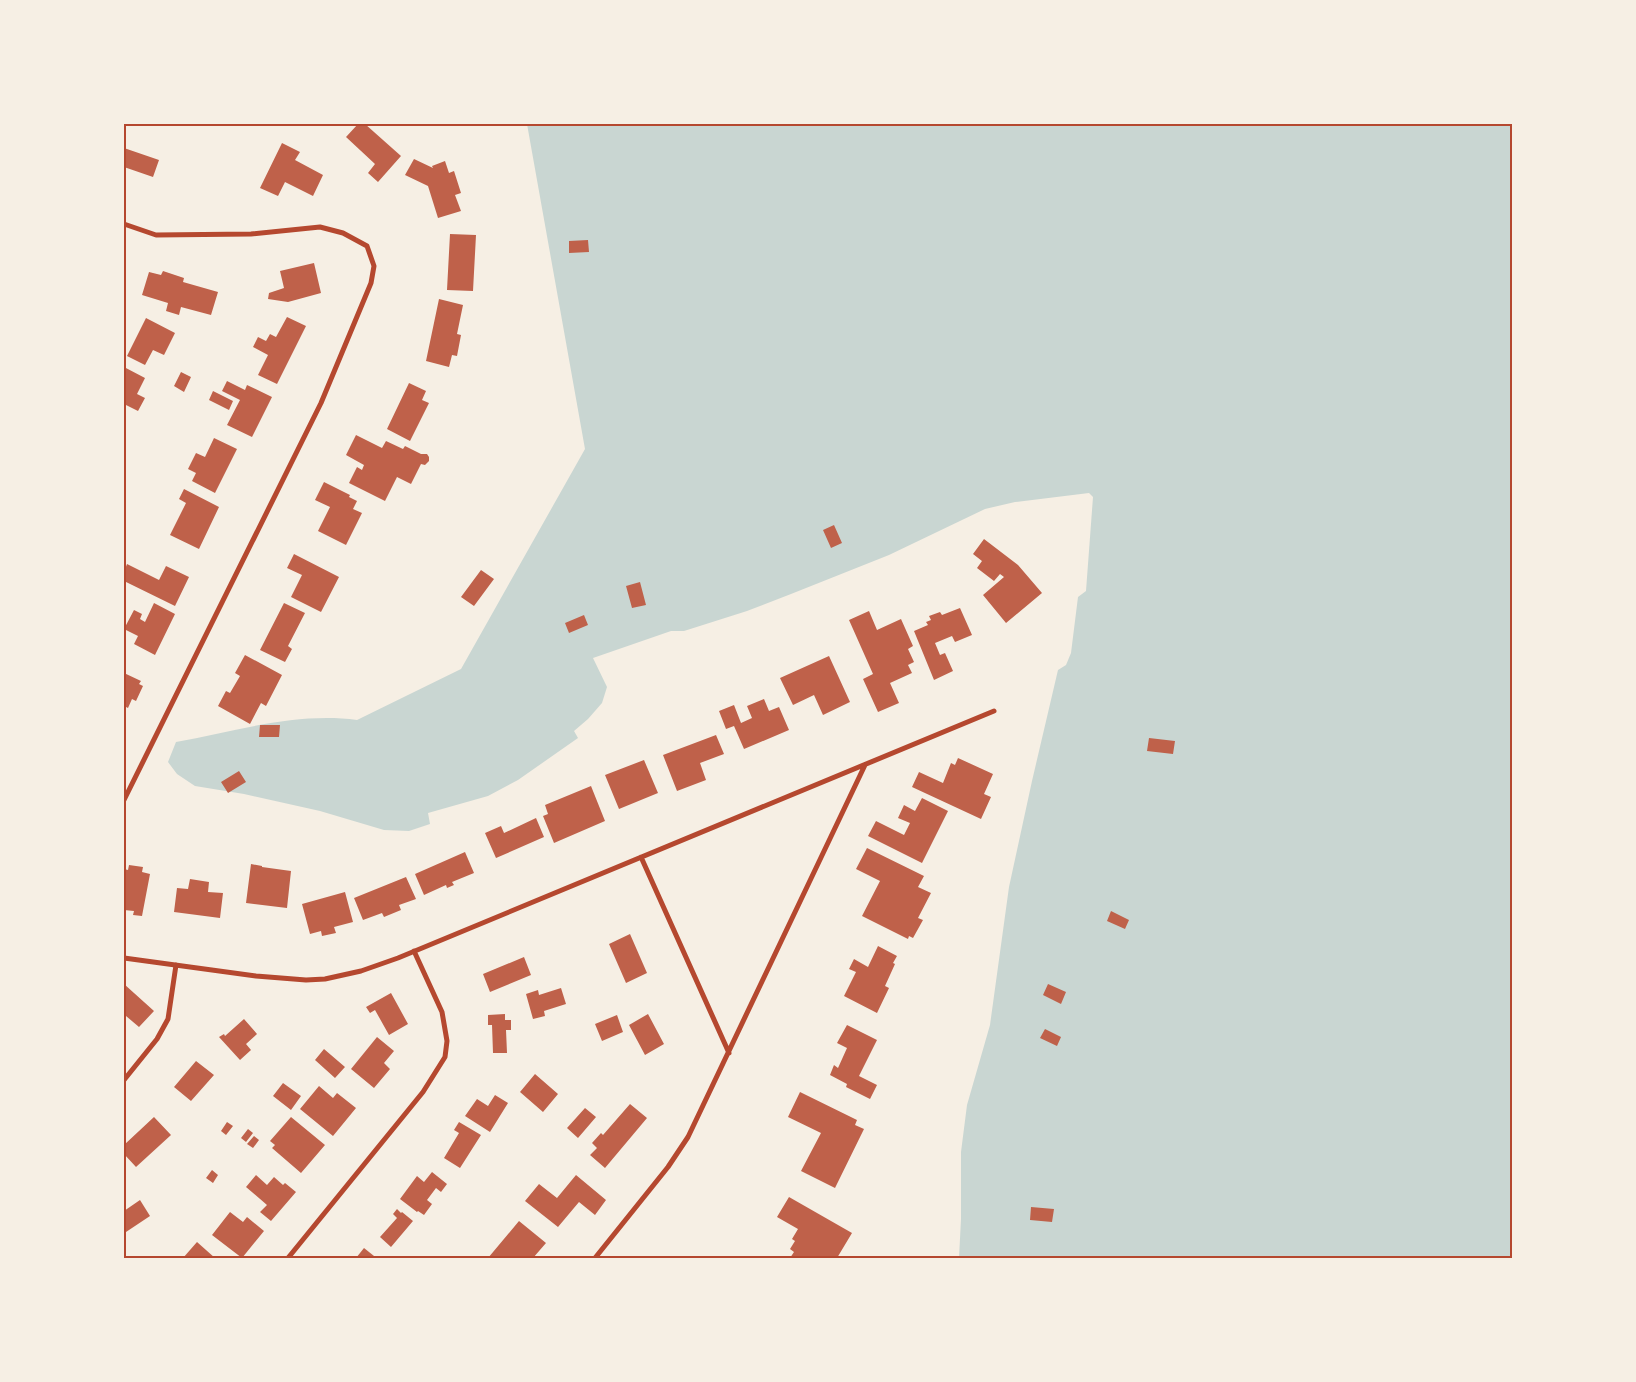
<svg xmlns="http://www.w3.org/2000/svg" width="1636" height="1382" font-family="Merriweather,serif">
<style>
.water{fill:#c9d6d2}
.building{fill:#bf614a}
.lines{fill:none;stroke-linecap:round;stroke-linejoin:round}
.minor{stroke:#b5482f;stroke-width:5}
.neatline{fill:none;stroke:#b5482f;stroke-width:2}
</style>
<rect width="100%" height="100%" fill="#f6efe4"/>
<path class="water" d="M 527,124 L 1512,124 L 1512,1258 L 959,1258 L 961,1219 L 961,1152 L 967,1105 L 990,1025 L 1009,887 L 1032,781 L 1058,670 L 1066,665 L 1071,653 L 1078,597 L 1086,591 L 1093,497 L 1089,493 L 1015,502 L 985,509 L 889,555 L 791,594 L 747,611 L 684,631 L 671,631 L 593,658 L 607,687 L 602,703 L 588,719 L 574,731 L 578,738 L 518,780 L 488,796 L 428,813 L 430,824 L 409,831 L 384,830 L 320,811 L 244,794 L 195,786 L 177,774 L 168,762 L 176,742 C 236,731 296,712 357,720 L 461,669 L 585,449 Z"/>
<path class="building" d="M 358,124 L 365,124 L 401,156 L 378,182 L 368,173 L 375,164 L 346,137 Z
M 282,143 L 300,152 L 295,160 L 323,175 L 313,196 L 285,182 L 278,196 L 260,188 Z
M 124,148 L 159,160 L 153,177 L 124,167 Z
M 414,159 L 433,168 L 432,166 L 445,161 L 449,173 L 454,171 L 461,193 L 455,195 L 461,211 L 438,218 L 428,186 L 405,175 Z
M 450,234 L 476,235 L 473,291 L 447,290 Z
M 588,240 L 589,252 L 569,253 L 569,241 Z
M 314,263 L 321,293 L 288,302 L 268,299 L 269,293 L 284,288 L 280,271 Z
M 163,271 L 184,278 L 183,282 L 218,292 L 211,315 L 181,307 L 179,315 L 166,311 L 168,303 L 142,295 L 149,272 L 161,275 Z
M 439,299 L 463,305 L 457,334 L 461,335 L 457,356 L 452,355 L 449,367 L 426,361 Z
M 287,317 L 306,326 L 277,384 L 258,375 L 268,355 L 253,347 L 258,337 L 266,341 L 270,334 L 276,337 Z
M 146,318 L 175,333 L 164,355 L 153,350 L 145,365 L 127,356 Z
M 124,367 L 145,378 L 137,394 L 145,398 L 138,411 L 124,404 Z
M 181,372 L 191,377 L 184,392 L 174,386 Z
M 227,381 L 245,390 L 247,385 L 272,397 L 252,437 L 227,425 L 240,400 L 222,391 Z
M 409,383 L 426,391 L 422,400 L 429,403 L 410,441 L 387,429 Z
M 213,391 L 233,401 L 229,410 L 209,400 Z
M 356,435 L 382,448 L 386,441 L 403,449 L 405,446 L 421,454 L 427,454 L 429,457 L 429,461 L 425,465 L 421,464 L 411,484 L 397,477 L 385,501 L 349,483 L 357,467 L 362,470 L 364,465 L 346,455 Z
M 214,438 L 237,449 L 215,493 L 192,481 L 196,473 L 188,469 L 196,453 L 205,457 Z
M 324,482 L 350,495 L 349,497 L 357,501 L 353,509 L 362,513 L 346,545 L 318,531 L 330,507 L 315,500 Z
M 184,489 L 219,507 L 199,549 L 170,535 L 186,503 L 179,499 Z
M 834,525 L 842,543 L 831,548 L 823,530 Z
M 984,539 L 1018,565 L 1042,593 L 1006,623 L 983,595 L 1004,577 L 1000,574 L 994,581 L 977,568 L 982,561 L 973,554 Z
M 294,554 L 339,577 L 321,612 L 291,597 L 302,575 L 287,568 Z
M 127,564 L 159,580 L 166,566 L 189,577 L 175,606 L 124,581 L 124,572 Z
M 481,570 L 494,579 L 474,606 L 461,597 Z
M 640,582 L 646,605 L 632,608 L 626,586 Z
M 154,603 L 175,614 L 155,655 L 134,644 L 138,636 L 124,629 L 134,610 L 142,614 L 140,619 L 145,622 Z
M 284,603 L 305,613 L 288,646 L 292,649 L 285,662 L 260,650 Z
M 960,608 L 972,635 L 955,642 L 952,636 L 935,643 L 940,655 L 945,653 L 953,671 L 934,680 L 914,631 L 928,625 L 926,622 L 931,620 L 929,616 L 940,612 L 942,615 Z
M 869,611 L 877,630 L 901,619 L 913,646 L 908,649 L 914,662 L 908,665 L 912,673 L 890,683 L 899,703 L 878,712 L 863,679 L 873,674 L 849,620 Z
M 584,615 L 588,625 L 569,633 L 565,623 Z
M 245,655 L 282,675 L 266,706 L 261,703 L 250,724 L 218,706 L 226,691 L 230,693 L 240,676 L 235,673 Z
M 829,656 L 850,702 L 823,715 L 814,695 L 793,705 L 780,678 Z
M 124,673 L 141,681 L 139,684 L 143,686 L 136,701 L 132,699 L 128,708 L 124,706 Z
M 764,699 L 769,711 L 779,707 L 789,730 L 744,749 L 734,726 L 726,729 L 719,711 L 734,705 L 741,723 L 752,718 L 747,706 Z
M 260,725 L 280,725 L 279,737 L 259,737 Z
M 716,735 L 724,754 L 700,763 L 706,780 L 677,791 L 663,755 Z
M 1149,738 L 1175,741 L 1173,754 L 1147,751 Z
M 958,758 L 993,774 L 984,794 L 991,797 L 981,819 L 912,787 L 919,772 L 943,783 L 951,763 L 955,765 Z
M 644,760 L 658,793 L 619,809 L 605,775 Z
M 239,771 L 246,782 L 228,793 L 221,782 Z
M 591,786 L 605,821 L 554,843 L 543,816 L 548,814 L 545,805 Z
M 922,798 L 948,811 L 922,863 L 868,836 L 876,821 L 904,835 L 910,823 L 898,818 L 904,805 L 915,811 Z
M 536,818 L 544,837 L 496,858 L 485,833 L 501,826 L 504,833 Z
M 867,848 L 924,876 L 918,887 L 931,893 L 918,918 L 923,920 L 913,938 L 909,936 L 908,939 L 862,916 L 880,881 L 856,869 Z
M 465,852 L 474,873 L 452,882 L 454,885 L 447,888 L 446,885 L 424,895 L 415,874 Z
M 251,864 L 262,866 L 262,867 L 291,871 L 287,908 L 246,903 Z
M 129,865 L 143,867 L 142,872 L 150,874 L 142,916 L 133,915 L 134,911 L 124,910 L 124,869 L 128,870 Z
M 406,877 L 416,899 L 399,905 L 401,910 L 384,917 L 382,913 L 363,920 L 354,898 Z
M 190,879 L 209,882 L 208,892 L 223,893 L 220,918 L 174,912 L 177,888 L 188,889 Z
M 345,892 L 353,922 L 334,927 L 336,933 L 322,936 L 321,931 L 310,934 L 302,904 Z
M 1111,911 L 1129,920 L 1125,929 L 1107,921 Z
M 630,934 L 647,973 L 626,983 L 609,944 Z
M 878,946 L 897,956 L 893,963 L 895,964 L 885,986 L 889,988 L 877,1013 L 844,996 L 856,972 L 849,969 L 854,959 L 868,967 Z
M 524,957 L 531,975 L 490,992 L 483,974 Z
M 124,984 L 154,1011 L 139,1027 L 126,1016 L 124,1018 Z
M 1048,984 L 1066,992 L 1061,1004 L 1043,995 Z
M 561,988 L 566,1004 L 544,1011 L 545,1016 L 533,1019 L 526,994 L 538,990 L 539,995 Z
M 391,993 L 408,1024 L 389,1035 L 375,1010 L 370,1013 L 366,1007 Z
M 505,1014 L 505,1020 L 511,1020 L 511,1030 L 506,1030 L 507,1053 L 493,1053 L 492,1025 L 488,1025 L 488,1015 Z
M 648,1014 L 664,1044 L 645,1055 L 629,1025 Z
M 617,1015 L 623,1032 L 602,1041 L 595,1024 Z
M 244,1019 L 257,1034 L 246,1044 L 251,1050 L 240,1060 L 219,1037 L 224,1034 L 225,1036 Z
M 847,1025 L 877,1040 L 859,1076 L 877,1085 L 870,1099 L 846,1087 L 847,1084 L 830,1075 L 834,1065 L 838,1068 L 847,1048 L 837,1043 Z
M 1045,1029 L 1061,1037 L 1057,1046 L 1040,1038 Z
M 377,1037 L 394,1051 L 384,1063 L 390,1069 L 374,1088 L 351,1069 Z
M 324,1049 L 345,1067 L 335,1078 L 315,1060 Z
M 196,1061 L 214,1075 L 191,1101 L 174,1087 Z
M 535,1074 L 558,1094 L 543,1112 L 520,1092 Z
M 283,1083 L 301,1096 L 291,1110 L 273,1096 Z
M 319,1086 L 333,1098 L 337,1093 L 356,1108 L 333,1136 L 300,1109 Z
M 800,1092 L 857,1120 L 855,1125 L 864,1129 L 835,1188 L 801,1171 L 821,1133 L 788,1117 Z
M 495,1095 L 508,1103 L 490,1132 L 465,1116 L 477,1099 L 488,1106 Z
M 630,1104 L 647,1118 L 605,1168 L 590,1155 L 597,1148 L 592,1143 L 601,1133 L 603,1135 Z
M 585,1108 L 596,1117 L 578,1138 L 567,1128 Z
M 154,1117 L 171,1135 L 136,1167 L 124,1154 L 124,1145 Z
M 291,1117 L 325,1145 L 301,1173 L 272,1148 L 275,1145 L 270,1141 Z
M 227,1122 L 233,1126 L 226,1135 L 221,1131 Z
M 459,1122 L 481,1135 L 460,1168 L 444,1158 L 459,1133 L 454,1130 Z
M 248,1129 L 253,1133 L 246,1142 L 241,1138 Z
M 254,1136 L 259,1140 L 253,1148 L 247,1144 Z
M 212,1170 L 218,1175 L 213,1183 L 206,1178 Z
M 432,1172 L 447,1184 L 441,1192 L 436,1188 L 427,1200 L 432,1204 L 424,1215 L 418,1211 L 417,1212 L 400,1199 L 417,1176 L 424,1182 Z
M 256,1175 L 267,1185 L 274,1177 L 283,1185 L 285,1183 L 296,1192 L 271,1221 L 260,1212 L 267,1205 L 246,1187 Z
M 576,1175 L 606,1200 L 595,1215 L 579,1202 L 558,1227 L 525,1201 L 539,1184 L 557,1198 Z
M 789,1197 L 852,1233 L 837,1258 L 790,1258 L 794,1252 L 790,1249 L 795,1241 L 792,1239 L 798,1229 L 777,1217 Z
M 140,1200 L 150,1216 L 126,1232 L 124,1228 L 124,1211 Z
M 1031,1207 L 1054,1209 L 1052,1222 L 1030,1220 Z
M 397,1209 L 401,1213 L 402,1212 L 413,1221 L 391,1247 L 380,1237 L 397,1218 L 393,1214 Z
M 230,1212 L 243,1222 L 247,1217 L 264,1231 L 242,1258 L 212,1235 Z
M 519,1221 L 546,1243 L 533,1258 L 488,1258 Z
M 197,1242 L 215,1258 L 183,1258 Z
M 364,1248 L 374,1256 L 372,1258 L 356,1258 Z"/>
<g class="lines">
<path class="minor" d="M 124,224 L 156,235 L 251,234 L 320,227 L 343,233 L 367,246 L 374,266 L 371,283 L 321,403 L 124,800
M 641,857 L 729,1053
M 124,958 L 256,976 L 306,980 L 325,979 L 361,971 L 398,958 L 994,711
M 124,1080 L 157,1039 L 168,1019 L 176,965
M 288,1258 L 423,1092 L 445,1057 L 447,1041 L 442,1012 L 414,951
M 595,1258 L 668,1167 L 688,1137 L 865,765"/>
</g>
<rect width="1636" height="1382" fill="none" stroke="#f6efe4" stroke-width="250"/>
<rect x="125" y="125" width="1386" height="1132" class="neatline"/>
</svg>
